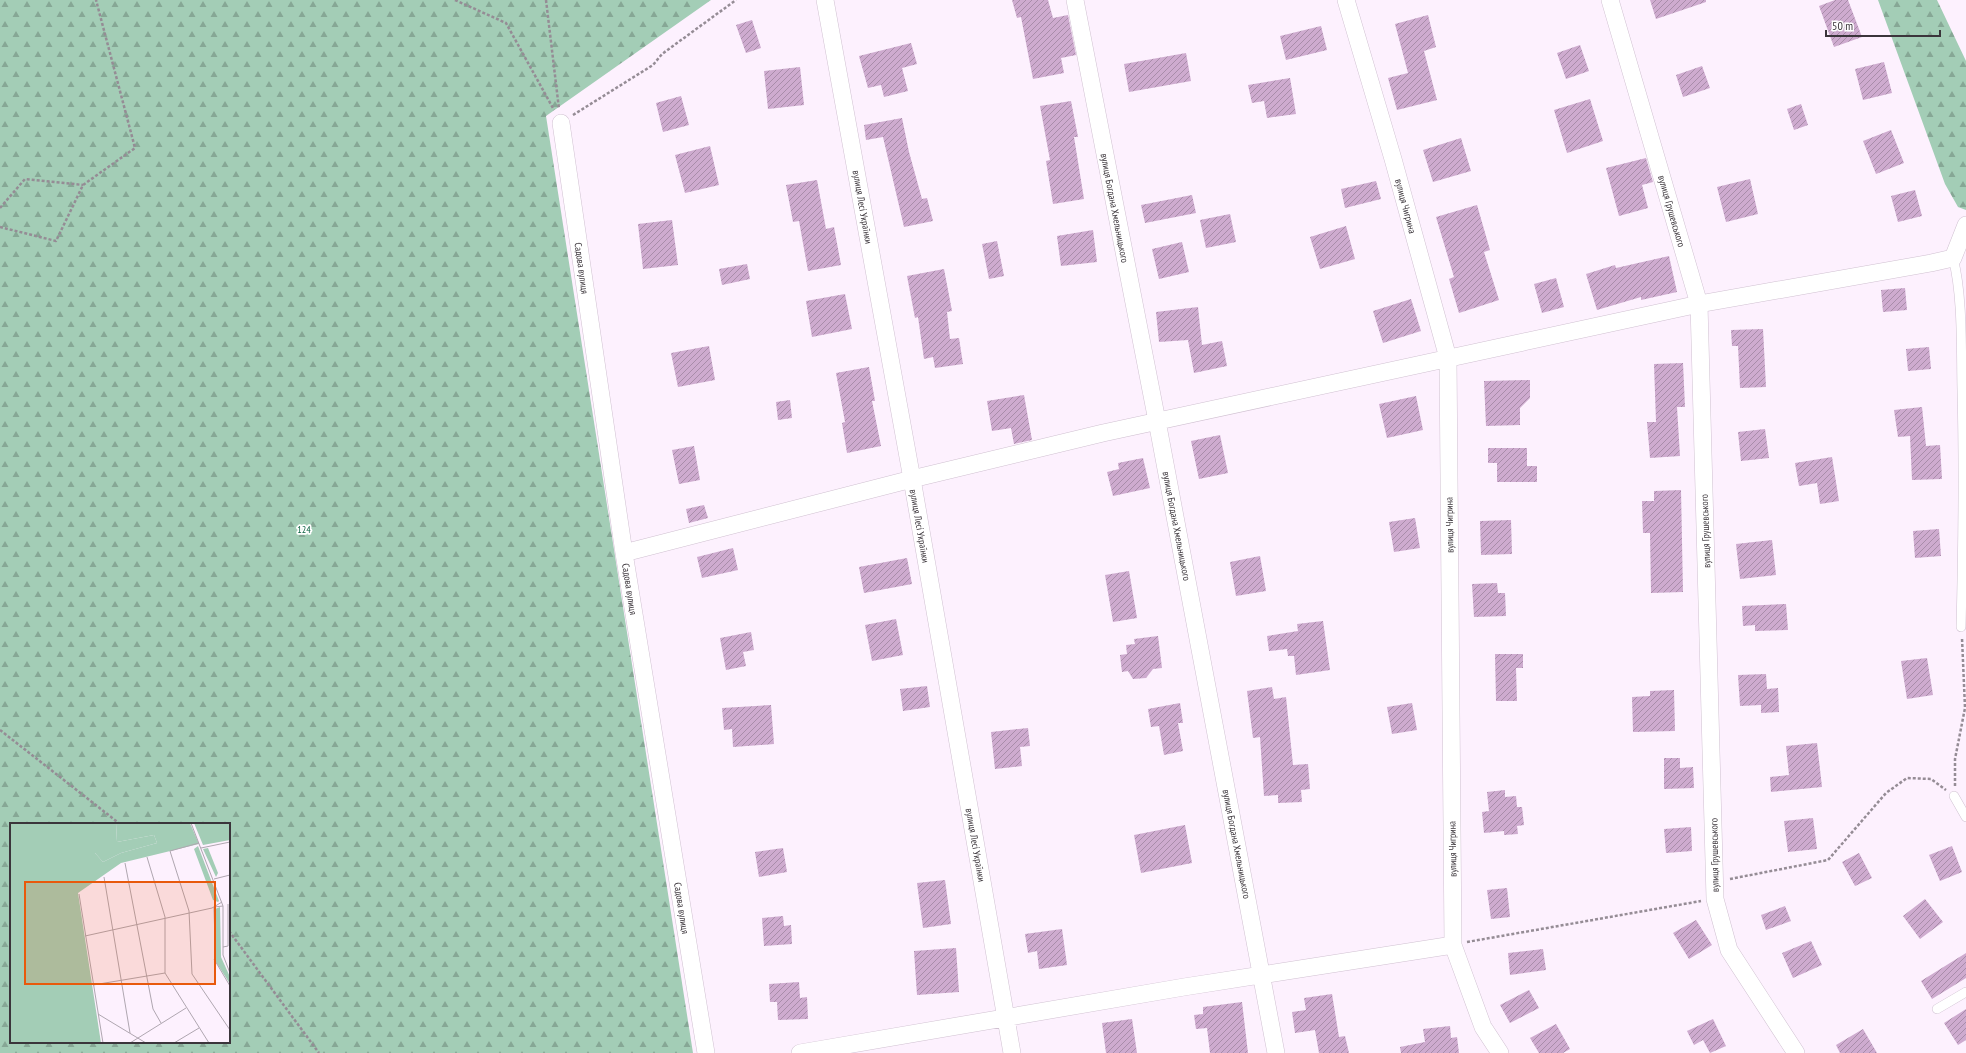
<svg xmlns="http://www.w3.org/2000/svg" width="1966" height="1053" font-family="'PT Sans Narrow',sans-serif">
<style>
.forest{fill:url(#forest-firs);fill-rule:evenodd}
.building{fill:url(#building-hatch)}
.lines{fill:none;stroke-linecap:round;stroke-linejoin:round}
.lane-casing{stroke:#d0c1d1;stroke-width:10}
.street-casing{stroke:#d0c1d1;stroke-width:18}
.path{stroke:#958c95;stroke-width:2.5;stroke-dasharray:3 2;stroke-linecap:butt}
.lane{stroke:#fff;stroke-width:9}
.street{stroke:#fff;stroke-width:17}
.labels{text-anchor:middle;stroke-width:3.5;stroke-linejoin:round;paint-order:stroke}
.street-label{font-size:10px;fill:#3b353b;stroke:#fff}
.park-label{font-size:10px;fill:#09603f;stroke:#fff}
.inset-road{fill:none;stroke:#afa6b0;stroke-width:1}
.view{fill:#e8590c;fill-opacity:0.15;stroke:#e8590c;stroke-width:2}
.inset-edge{fill:none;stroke:#3b353b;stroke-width:2}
</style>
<defs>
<pattern id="forest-firs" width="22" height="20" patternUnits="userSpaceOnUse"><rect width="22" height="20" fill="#a3cdb6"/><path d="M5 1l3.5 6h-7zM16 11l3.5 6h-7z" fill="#86a795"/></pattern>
<pattern id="building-hatch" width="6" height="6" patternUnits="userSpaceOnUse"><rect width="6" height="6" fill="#ceabcf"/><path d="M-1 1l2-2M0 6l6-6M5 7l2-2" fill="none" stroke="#a88ca9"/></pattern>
</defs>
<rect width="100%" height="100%" fill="#fdf1fe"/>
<path class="forest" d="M 0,0 L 711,0 L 546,116 L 693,1053 L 0,1053 ZM 11,824 L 229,824 L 229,1042 L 11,1042 Z
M 1878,0 L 1937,0 L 1966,61 L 1966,210 L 1958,207 L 1945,184 Z"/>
<path class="building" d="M 1012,0 L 1048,0 L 1053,18 L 1068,15 L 1076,55 L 1061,58 L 1064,73 L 1033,79 L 1021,17 L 1017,18 Z
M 1650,0 L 1706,0 L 1706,2 L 1656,19 Z
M 1835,0 L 1848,0 L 1862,37 L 1834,47 L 1819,6 Z
M 1428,15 L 1436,47 L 1424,51 L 1437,100 L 1397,110 L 1388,78 L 1408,73 L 1395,24 Z
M 752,20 L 761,48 L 746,53 L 736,25 Z
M 1321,26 L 1327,50 L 1286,60 L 1280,36 Z
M 911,43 L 917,64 L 902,68 L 908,91 L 884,97 L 881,85 L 868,88 L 859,56 Z
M 1580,45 L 1589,71 L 1566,79 L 1557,53 Z
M 1186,53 L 1191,81 L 1129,92 L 1124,64 Z
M 1884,62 L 1892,93 L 1863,100 L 1855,69 Z
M 1702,66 L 1710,88 L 1683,97 L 1676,75 Z
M 800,67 L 804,105 L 768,109 L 764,71 Z
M 1290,78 L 1296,114 L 1267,118 L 1264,101 L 1252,103 L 1248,85 Z
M 681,96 L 689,125 L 663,132 L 656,103 Z
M 1590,99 L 1603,141 L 1567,153 L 1554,110 Z
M 1071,101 L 1078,137 L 1074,137 L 1084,199 L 1053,204 L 1046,161 L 1050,160 L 1040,106 Z
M 1801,104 L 1808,125 L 1794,130 L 1787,109 Z
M 902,118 L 909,152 L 922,199 L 927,198 L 933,221 L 904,227 L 883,137 L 866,140 L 864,125 Z
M 1891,130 L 1904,163 L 1876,174 L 1863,141 Z
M 1461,138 L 1471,171 L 1433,182 L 1423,150 Z
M 710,146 L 719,185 L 685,193 L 675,155 Z
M 1646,158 L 1653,182 L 1642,185 L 1648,208 L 1619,216 L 1606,168 Z
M 1750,179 L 1758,214 L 1726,222 L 1717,187 Z
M 817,180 L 826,229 L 834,227 L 841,265 L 808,271 L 799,221 L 793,222 L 786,185 Z
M 1376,181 L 1381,199 L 1345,208 L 1341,189 Z
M 1915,190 L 1922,216 L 1898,222 L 1891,196 Z
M 1192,195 L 1196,213 L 1145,223 L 1141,205 Z
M 1477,205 L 1490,250 L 1484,252 L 1499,300 L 1459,313 L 1449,279 L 1454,277 L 1436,217 Z
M 1230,214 L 1236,242 L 1206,248 L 1200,220 Z
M 672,220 L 678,265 L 643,269 L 638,224 Z
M 1346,226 L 1355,259 L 1320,269 L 1310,237 Z
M 1093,230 L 1097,262 L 1061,266 L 1057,236 Z
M 997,241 L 1004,276 L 989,279 L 982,244 Z
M 1182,242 L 1189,272 L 1159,279 L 1152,249 Z
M 1669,256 L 1677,292 L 1641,300 L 1641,297 L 1597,310 L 1586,274 L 1615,265 L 1616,268 Z
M 747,264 L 750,279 L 722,285 L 719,269 Z
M 944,269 L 952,311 L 947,312 L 950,339 L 959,338 L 963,364 L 935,368 L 933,357 L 924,359 L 918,317 L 915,318 L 907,276 Z
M 1556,278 L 1564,307 L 1542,313 L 1534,284 Z
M 1905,288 L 1907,310 L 1883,312 L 1881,290 Z
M 845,294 L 852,329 L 812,337 L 806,301 Z
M 1411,299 L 1421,331 L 1383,343 L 1373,311 Z
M 1198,307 L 1202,345 L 1222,341 L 1227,366 L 1194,373 L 1188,340 L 1159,342 L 1156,312 Z
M 1763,329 L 1766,387 L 1740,388 L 1738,346 L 1732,346 L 1731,330 Z
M 709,346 L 715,380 L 678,387 L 671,353 Z
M 1929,347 L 1931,369 L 1908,371 L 1906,349 Z
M 1683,363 L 1685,407 L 1677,407 L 1680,456 L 1650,458 L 1647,422 L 1656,422 L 1654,364 Z
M 869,367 L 875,401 L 872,401 L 881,446 L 847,453 L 842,423 L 845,422 L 836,373 Z
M 1530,380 L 1530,398 L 1520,408 L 1520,425 L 1486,426 L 1484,381 Z
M 1024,395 L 1032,440 L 1014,444 L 1011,428 L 992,431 L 987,401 Z
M 1416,396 L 1423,430 L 1387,438 L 1379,404 Z
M 790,400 L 792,418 L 778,420 L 776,402 Z
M 1922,407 L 1926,446 L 1940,445 L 1942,479 L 1912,480 L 1910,436 L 1898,437 L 1894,410 Z
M 1765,429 L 1769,458 L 1741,461 L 1738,432 Z
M 1220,435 L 1228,473 L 1199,479 L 1191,441 Z
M 694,446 L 700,480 L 679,484 L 672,450 Z
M 1488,448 L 1527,448 L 1527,466 L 1537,466 L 1537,482 L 1497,482 L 1497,463 L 1488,463 Z
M 1832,457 L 1839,501 L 1820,504 L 1817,483 L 1799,486 L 1795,463 Z
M 1143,458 L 1150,488 L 1113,496 L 1107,472 L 1119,469 L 1118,463 Z
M 1681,490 L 1683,592 L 1651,593 L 1650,533 L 1643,533 L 1642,501 L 1654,501 L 1654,491 Z
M 704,505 L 708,518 L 689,523 L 686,509 Z
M 1415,518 L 1420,548 L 1394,552 L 1389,522 Z
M 1511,520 L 1512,554 L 1481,555 L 1480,521 Z
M 1939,529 L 1941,556 L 1915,558 L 1913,531 Z
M 1772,540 L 1776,575 L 1740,579 L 1736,544 Z
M 733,548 L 738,570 L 702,578 L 697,557 Z
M 1260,556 L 1266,591 L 1236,596 L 1230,562 Z
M 907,558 L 912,584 L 864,593 L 859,567 Z
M 1129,571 L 1137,618 L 1113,622 L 1105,575 Z
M 1497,583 L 1498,593 L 1505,593 L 1506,616 L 1474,617 L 1472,584 Z
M 1786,604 L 1788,630 L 1755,631 L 1755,625 L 1743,626 L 1742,606 Z
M 896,619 L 903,655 L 872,661 L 865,625 Z
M 1323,621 L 1330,670 L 1296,675 L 1294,656 L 1288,656 L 1287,649 L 1269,651 L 1267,636 L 1298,631 L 1297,624 Z
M 751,632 L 754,650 L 743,652 L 746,666 L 726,670 L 720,638 Z
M 1158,636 L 1162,668 L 1153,669 L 1146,678 L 1133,679 L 1128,671 L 1122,672 L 1120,655 L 1127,654 L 1126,645 L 1135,644 L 1134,639 Z
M 1495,654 L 1523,654 L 1523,668 L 1516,668 L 1517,701 L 1496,701 Z
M 1927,658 L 1933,695 L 1907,699 L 1901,661 Z
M 1766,674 L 1767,689 L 1778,688 L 1779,712 L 1761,713 L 1761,705 L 1740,706 L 1738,675 Z
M 927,686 L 930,707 L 903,711 L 900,689 Z
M 1272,687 L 1274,699 L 1286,697 L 1293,765 L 1308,764 L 1310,789 L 1301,790 L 1302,802 L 1278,803 L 1278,795 L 1264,796 L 1260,737 L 1253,738 L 1247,691 Z
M 1674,690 L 1675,731 L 1633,732 L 1632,697 L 1650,696 L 1650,691 Z
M 1180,703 L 1183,723 L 1178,723 L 1183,751 L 1164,755 L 1159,726 L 1151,727 L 1148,709 Z
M 1412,703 L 1417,730 L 1392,734 L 1387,707 Z
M 771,705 L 774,744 L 733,747 L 732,729 L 724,730 L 722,708 Z
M 1028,728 L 1030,746 L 1020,747 L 1022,766 L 995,769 L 991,732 Z
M 1817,743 L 1822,787 L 1771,792 L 1770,777 L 1789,775 L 1786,746 Z
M 1664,758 L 1680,758 L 1680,768 L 1693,767 L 1694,788 L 1664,789 Z
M 1505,790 L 1505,797 L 1516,796 L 1517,807 L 1522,807 L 1524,825 L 1517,826 L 1518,834 L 1504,835 L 1504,831 L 1484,833 L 1482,812 L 1489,811 L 1487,792 Z
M 1813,818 L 1817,849 L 1788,852 L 1784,821 Z
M 1185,825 L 1192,863 L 1141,873 L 1134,835 Z
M 1691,827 L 1692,851 L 1666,853 L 1664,829 Z
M 1952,846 L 1962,872 L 1940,881 L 1929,855 Z
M 783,848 L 787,872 L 759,877 L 755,852 Z
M 1859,853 L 1872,878 L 1855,886 L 1842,862 Z
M 945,880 L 951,924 L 923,928 L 917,883 Z
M 1507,888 L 1510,917 L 1491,919 L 1487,890 Z
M 1925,899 L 1943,922 L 1920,939 L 1903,916 Z
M 1785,906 L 1791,921 L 1766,930 L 1761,915 Z
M 783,916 L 784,926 L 791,925 L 792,944 L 764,946 L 762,918 Z
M 1696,920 L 1712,945 L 1689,959 L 1673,933 Z
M 1062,929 L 1067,965 L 1039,969 L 1037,951 L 1028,953 L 1025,934 Z
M 1811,941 L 1822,965 L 1793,978 L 1782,953 Z
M 956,948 L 959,992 L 917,995 L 914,951 Z
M 1543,949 L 1546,970 L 1510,975 L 1508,953 Z
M 1966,953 L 1966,978 L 1932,999 L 1921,981 Z
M 799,982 L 800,998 L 807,997 L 808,1019 L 778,1020 L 777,1002 L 770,1002 L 769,984 Z
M 1529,990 L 1539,1008 L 1510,1023 L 1500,1005 Z
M 1332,994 L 1339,1037 L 1345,1036 L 1349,1053 L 1319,1053 L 1315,1030 L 1295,1033 L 1292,1012 L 1306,1010 L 1304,998 Z
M 1242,1002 L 1248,1053 L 1210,1053 L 1207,1028 L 1196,1029 L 1194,1015 L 1203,1014 L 1203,1007 Z
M 1966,1009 L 1966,1040 L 1958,1045 L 1944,1023 Z
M 1132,1019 L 1137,1053 L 1106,1053 L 1102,1023 Z
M 1713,1019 L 1726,1046 L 1710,1053 L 1703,1040 L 1694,1045 L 1687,1031 Z
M 1556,1024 L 1570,1049 L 1563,1053 L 1539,1053 L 1530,1038 Z
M 1450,1026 L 1451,1038 L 1457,1037 L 1459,1053 L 1401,1053 L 1400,1047 L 1425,1042 L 1423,1029 Z
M 1863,1029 L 1877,1053 L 1840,1053 L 1836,1045 Z"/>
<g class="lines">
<g class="lane-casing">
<path id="lane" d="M 1953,258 C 1963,296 1961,350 1962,390 C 1964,469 1963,548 1961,627
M 1954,796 L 1966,817
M 1937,1009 L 1966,992"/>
</g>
<g class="street-casing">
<path id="street" d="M 825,0 L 912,479 L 1012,1053
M 1075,0 L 1157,421 L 1276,1053
M 1346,0 L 1393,159 L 1448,358 L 1453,945 L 1483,1027 L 1500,1053
M 1610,0 L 1699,304 L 1715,899 L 1729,950 L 1796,1053
M 561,123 L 624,553 L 706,1053
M 624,553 L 912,479 L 1103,433 L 1699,304 L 1931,263 L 1953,258 L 1966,225
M 800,1053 L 1184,987 L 1453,945"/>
</g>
<path class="path" d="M 455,0 L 506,23 L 554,110
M 546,0 L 559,109
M 573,115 L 653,65 L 662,54 L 736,0
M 0,208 L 25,179 L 83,185
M 0,227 L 56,241 L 83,185 L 135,148 L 96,0
M 0,730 L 120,824
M 1955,786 L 1955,759 L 1965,708 L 1962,638
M 1730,879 L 1828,860 L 1886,793 L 1907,778 L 1931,779 L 1946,790
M 229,931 L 319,1053
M 1467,942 L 1701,901"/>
<use href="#lane" class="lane"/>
<use href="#street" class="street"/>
</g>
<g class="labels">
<g class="street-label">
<text transform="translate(1406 206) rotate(75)" y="4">вулиця Чигрина</text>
<text transform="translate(863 207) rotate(80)" y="4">вулиця Лесі Українки</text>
<text transform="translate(1115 208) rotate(79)" y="4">вулиця Богдана Хмельницького</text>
<text transform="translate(1672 211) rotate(74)" y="4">вулиця Грушевського</text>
<text transform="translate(582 268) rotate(82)" y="4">Садова вулиця</text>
<text transform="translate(1449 525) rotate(-91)" y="4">вулиця Чигрина</text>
<text transform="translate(920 526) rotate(80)" y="4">вулиця Лесі Українки</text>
<text transform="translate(1177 526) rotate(79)" y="4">вулиця Богдана Хмельницького</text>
<text transform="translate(1705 531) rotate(-92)" y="4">вулиця Грушевського</text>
<text transform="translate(630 589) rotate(81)" y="4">Садова вулиця</text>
<text transform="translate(1237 844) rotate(79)" y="4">вулиця Богдана Хмельницького</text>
<text transform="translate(976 845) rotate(80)" y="4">вулиця Лесі Українки</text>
<text transform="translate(1452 849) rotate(-91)" y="4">вулиця Чигрина</text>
<text transform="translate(1714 855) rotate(-91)" y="4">вулиця Грушевського</text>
<text transform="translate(682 908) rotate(81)" y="4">Садова вулиця</text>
</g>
<g class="park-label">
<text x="304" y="533">124</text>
</g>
</g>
<g transform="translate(10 823)">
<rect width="220" height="220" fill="#fdf1fe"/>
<path d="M 84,0 L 106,0 L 107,19 L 144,12 L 147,20 L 111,30 L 93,39 L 85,30 Z" fill="#a3cdb6"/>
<path d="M 0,0 L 85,0 L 85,30 L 93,39 L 111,30 L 147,20 L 144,12 L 107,19 L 106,0 L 180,0 L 189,21 L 111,40 L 68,70 L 91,220 L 0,220 ZM 184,0 L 220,0 L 220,17 L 193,22 ZM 188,23 L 209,78 L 208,79 L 203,77 L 184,26 ZM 198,25 L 208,50 L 206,54 L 193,26 ZM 210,84 L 211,134 L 220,154 L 220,161 L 206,139 L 205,86 Z" fill="#a3cdb6"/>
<path class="inset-road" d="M 181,0 L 213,83 L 213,132 L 220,150M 189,20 L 160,28 L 179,88 L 182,151 L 220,207M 191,25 L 220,19M 137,34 L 155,94 L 155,150 L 199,220M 115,40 L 143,186 L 151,200M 94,54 L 120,210M 204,56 L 220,52M 69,71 L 93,220M 75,113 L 202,85 L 212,79M 205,120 L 204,84 L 213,83M 213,124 L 218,123 L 218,81M 204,136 L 220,163M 83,162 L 155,150M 88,191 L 136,220M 120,220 L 176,185M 164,220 L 189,205"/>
<path class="view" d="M 15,59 L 205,59 L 205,161 L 15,161 Z"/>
<rect width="220" height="220" class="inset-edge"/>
</g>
<path d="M1826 30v6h114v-6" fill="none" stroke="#3b353b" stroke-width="2"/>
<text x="1832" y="30" font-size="12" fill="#3b353b" stroke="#ffffff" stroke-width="3" paint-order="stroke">50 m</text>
</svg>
